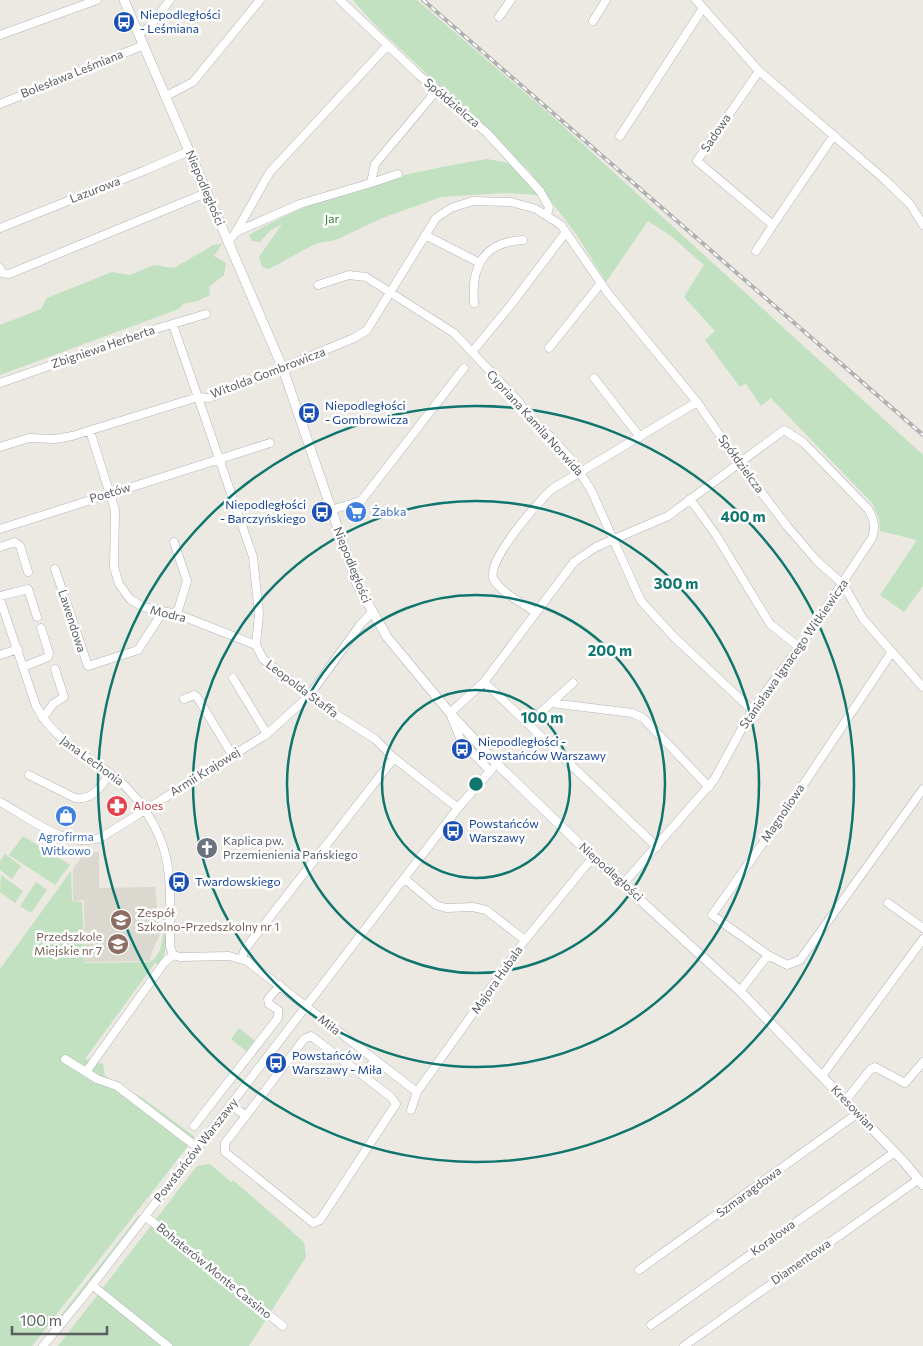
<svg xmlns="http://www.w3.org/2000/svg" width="923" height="1346" font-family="Commissioner,sans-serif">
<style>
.education{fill:#dbd8d0}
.green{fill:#c1e1c1}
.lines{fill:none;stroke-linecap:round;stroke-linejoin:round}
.minor-casing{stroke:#b3b4b8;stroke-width:9}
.tertiary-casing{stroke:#b3b4b8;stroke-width:10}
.minor{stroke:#fff;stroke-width:8}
.tertiary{stroke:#fff;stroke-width:9}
.rail-casing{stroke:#b0b1b1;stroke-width:4}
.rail{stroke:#fff;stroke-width:2;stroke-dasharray:5.5;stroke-linecap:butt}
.ring{fill:none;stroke:#0f766e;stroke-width:2.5}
.labels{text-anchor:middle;stroke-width:5;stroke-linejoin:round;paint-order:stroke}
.transit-label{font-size:12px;fill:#164399;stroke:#fff;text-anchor:start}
.street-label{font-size:12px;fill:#5a5e61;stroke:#fff}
.park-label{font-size:12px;fill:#3d7e3f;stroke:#fff}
.shop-label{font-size:12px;fill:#366cbe;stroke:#fff;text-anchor:start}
.health-label{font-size:12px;fill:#be3a42;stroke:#fff;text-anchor:start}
.worship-label{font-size:12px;fill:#5b616d;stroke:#fff;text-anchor:start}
.education-label{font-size:12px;fill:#785e54;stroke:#fff;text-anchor:start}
.centre{fill:#0f766e;stroke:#fff;stroke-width:2.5}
.ring-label{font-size:15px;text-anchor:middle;font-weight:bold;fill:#0f766e;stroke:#fff;stroke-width:5;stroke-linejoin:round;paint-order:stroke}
</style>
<rect width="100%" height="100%" fill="#ece9e2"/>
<path class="education" d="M 99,852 L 99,888 L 155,887 L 160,935 L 152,951 L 150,961 L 85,962 L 84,900 L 73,901 L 73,869 L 84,853 Z"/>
<path class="green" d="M 353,0 L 417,0 L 553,117 L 923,455 L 923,586 L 904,612 L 880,595 L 917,540 L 880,531 L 879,518 L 872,503 L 771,398 L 761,406 L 746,384 L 740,387 L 705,340 L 715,331 L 684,297 L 704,265 L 671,236 L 648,221 L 606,282 L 578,237 L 528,170 L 375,25 Z
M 487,159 L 514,164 L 539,195 L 504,193 L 441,197 L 380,219 L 336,240 L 317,243 L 269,269 L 262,267 L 259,257 L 282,224 L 271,230 L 260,242 L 252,241 L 249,235 C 321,193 405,172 487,159 Z
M 222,244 L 214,256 L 226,263 L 224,275 L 209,287 L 210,295 L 197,301 L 183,304 L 179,309 L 0,375 L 0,325 L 41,309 L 47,298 L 112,272 L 130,275 L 154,265 L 174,268 L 213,245 Z
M 23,836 L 70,865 L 55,885 L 9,855 Z
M 5,854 L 21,866 L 12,879 L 0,870 L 0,861 Z
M 71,871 L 72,901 L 82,902 L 85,963 L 150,962 C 165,953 163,932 163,916 L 166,916 C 166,933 169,951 159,965 L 155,963 L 85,1059 L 103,1064 L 105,1076 L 144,1099 L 195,1137 L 32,1346 L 0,1346 L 0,969 Z
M 1,875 L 23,891 L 15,903 L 0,892 Z
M 36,882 L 47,890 L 31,913 L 20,906 Z
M 239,1028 L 255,1041 L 247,1052 L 231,1039 Z
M 210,1164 L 231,1182 L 233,1180 L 304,1242 L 306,1257 L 249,1346 L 58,1346 L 197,1166 Z
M 139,1215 L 139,1219 L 63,1317 L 61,1315 Z"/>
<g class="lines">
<g class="minor-casing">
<path id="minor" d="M 340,0 L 419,75 L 487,133 L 540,191 L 549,207 L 547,215
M 696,0 L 759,71 L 884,179 L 910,204 L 923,225
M 499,17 L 511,0
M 593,21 L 606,0
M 139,34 L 149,27 L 170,0
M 0,35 L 97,0
M 166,96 L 193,82 L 260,0
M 0,104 L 144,45
M 620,136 L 703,8
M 371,183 L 398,174
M 773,225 L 834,135
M 0,228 L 146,170 L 189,151
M 236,232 L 300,204 L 371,183 L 375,164 L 437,90
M 425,235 L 478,262
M 228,242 L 236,232 L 270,172 L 387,46
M 756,251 L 773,225 L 697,161 L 759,71
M 0,268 L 2,273 L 9,274 L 206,193
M 318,285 L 349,275 L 366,277 L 454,333 L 520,403 L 530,420 L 550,436 L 571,459 L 591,490 L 641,601 L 674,637 L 752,710
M 474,303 C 471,267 483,242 523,240
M 173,325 L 253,557 L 259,614 L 256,645 L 263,659 L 318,703 L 375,739 L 394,758 L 458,808
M 549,348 L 601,283
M 472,352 L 510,306 L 566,232
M 594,378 L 640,437
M 0,383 L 159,328 L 206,314
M 90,431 L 115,510 L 114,567 L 119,584 L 130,599 L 143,607 L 177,614 L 256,645
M 0,447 L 29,438 L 55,439 L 72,436 L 198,397 L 209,398 L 354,338 L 367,330 L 436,218 L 451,208 L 473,201 L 511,202 L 536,209 L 561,225 L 607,292 L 697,402 L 739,463 L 787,526 L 817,561 L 843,584 L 863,619 L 923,687
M 690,499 L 716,535 L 770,624 L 799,647
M 331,510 L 361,501 L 464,368
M 0,529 L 270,443
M 174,542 L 187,581 L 177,614
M 0,547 L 15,542 L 20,546 L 28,572
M 55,569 L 88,666 L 138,650 L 162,613
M 0,596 L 28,589 L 37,617
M 0,599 L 36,706 C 53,738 79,751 108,772 C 136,791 161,828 167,862 C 172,889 170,919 170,946 L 173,955
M 536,613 C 523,603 503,594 494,580 C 483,564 539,501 552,489 L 697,402
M 891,653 L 783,815 L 712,915 L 768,955 L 787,965 L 800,960 L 923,789
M 0,655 L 18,649
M 23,667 L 48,657 L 49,653 L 41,628
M 233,678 L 267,734
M 484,682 L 657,847
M 184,699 L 194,695 L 197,697 L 233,756
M 551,703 L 632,713 L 643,718 L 709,787
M 43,718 L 53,704 L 64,697 L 55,669
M 528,724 L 573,683
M 490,771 L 461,741 L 450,713 L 484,682 L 574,562 L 596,547 L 668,516 L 784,430 L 803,442 L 868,509 C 874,519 876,526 872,538 L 808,635 L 752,710 L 714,780 L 624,883
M 29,775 L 75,798 C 92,801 102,786 110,773
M 0,802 C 29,817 67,851 102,837 L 267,734 L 309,696 L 360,625 L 372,612
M 405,879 L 436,905 L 446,908 L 473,907 L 486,910 L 525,940
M 888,903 L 923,928
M 173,955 L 180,957 L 229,956 L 247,961 L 417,1092
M 242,958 L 245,949 L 394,758
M 740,991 L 768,955
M 65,1059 L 97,1079 L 117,1086 L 198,1148
M 86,1072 L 164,963 L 173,955
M 362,1075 L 375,1060
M 822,1076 L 923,939
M 846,1100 L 870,1070 L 875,1067 L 905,1083 L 923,1062
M 231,1105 L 246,1116 L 304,1039 L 311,1036 L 391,1097 L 396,1104 L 320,1220 L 313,1223 L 225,1152 L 225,1143 L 246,1116
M 411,1110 L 417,1092 L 525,940 L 593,857
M 194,1126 L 278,1018 L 278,1010 L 269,1004 L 268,999 L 280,985
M 145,1216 L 283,1326
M 639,1270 L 858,1113
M 92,1285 L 168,1346
M 651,1325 L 895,1152
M 43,1346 L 84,1296 L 458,808 L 492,769
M 684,1346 L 919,1179"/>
</g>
<g class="tertiary-casing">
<path id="tertiary" d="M 124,0 L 283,369 L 357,584 L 387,637 L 450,713 L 496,763 L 593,857 L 740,991 L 905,1163 L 923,1185"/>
</g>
<use href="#minor" class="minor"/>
<use href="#tertiary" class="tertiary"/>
<g class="rail-casing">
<path id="rail" d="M 423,0 L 923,435"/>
</g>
<use href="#rail" class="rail"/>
</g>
<g class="ring">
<circle cx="476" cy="784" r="94"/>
<circle cx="476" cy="784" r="189"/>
<circle cx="476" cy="784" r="283"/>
<circle cx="476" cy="784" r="378"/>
</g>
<defs>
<g id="bus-disc" transform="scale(1.125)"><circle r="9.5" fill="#1a4fb4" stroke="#fff"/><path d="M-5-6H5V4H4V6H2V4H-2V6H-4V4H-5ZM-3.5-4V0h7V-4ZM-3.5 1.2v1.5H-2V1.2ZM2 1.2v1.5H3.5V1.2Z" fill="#fff"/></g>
<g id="supermarket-disc" transform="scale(1.125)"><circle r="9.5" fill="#3f7fe0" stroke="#fff"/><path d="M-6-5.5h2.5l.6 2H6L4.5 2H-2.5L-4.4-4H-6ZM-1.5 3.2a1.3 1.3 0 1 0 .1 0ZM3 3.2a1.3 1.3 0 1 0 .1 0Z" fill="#fff"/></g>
<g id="pharmacy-disc" transform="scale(1.125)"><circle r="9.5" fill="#e0444e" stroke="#fff"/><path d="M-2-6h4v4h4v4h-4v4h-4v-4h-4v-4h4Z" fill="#fff"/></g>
<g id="shop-disc" transform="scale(1.125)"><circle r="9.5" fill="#3f7fe0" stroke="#fff"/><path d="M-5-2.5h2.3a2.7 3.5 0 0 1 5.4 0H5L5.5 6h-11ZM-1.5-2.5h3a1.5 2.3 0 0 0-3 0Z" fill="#fff"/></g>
<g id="church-disc" transform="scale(1.125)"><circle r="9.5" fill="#6b7280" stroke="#fff"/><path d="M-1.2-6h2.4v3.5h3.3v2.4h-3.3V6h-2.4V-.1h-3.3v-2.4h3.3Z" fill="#fff"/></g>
<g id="school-disc" transform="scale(1.125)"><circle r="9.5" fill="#8d6e63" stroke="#fff"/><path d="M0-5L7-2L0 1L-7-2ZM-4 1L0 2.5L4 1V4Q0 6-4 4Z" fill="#fff"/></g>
</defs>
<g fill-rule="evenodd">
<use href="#bus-disc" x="124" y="22"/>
<use href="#bus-disc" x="309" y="413"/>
<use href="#bus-disc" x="322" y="512"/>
<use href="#supermarket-disc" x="356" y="512"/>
<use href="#bus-disc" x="462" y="749"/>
<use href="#pharmacy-disc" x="117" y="806"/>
<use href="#shop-disc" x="66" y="816"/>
<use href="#bus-disc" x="453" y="831"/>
<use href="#church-disc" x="207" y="848"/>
<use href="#bus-disc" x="179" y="882"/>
<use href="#school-disc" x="121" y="920"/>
<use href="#school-disc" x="118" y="944"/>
<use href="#bus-disc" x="276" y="1063"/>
</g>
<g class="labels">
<g class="transit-label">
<text x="140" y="19">Niepodległości<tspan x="140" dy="14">- Leśmiana</tspan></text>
<text x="325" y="410">Niepodległości<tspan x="325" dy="14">- Gombrowicza</tspan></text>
<text x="306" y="509" text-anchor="end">Niepodległości<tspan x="306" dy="14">- Barczyńskiego</tspan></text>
<text x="478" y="746">Niepodległości -<tspan x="478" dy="14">Powstańców Warszawy</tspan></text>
<text x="469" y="828">Powstańców<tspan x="469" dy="14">Warszawy</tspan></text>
<text x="195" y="886">Twardowskiego</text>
<text x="292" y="1060">Powstańców<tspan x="292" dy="14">Warszawy - Miła</tspan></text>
</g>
<g class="street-label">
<text transform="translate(72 74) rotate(-22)" y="4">Bolesława Leśmiana</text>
<text transform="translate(452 103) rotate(40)" y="4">Spółdzielcza</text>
<text transform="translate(716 133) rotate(-56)" y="4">Sadowa</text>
<text transform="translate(205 188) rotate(67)" y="4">Niepodległości</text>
<text transform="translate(95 190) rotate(-21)" y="4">Lazurowa</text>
<text transform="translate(103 347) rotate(-19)" y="4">Zbigniewa Herberta</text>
<text transform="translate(268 373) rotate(-21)" y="4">Witolda Gombrowicza</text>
<text transform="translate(535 423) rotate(48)" y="4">Cypriana Kamila Norwida</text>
<text transform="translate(741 464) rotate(54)" y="4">Spółdzielcza</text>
<text transform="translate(110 493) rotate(-17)" y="4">Poetów</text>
<text transform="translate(352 565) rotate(68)" y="4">Niepodległości</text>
<text transform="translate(168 614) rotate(14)" y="4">Modra</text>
<text transform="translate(72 621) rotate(72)" y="4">Lawendowa</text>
<text transform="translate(794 654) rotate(-55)" y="4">Stanisława Ignacego Witkiewicza</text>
<text transform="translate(302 689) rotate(37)" y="4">Leopolda Staffa</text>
<text transform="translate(92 761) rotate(36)" y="4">Jana Lechonia</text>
<text transform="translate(205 772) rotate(-32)" y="4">Armii Krajowej</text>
<text transform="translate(783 813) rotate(-56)" y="4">Magnoliowa</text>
<text transform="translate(611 872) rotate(42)" y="4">Niepodległości</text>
<text transform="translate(497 980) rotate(-55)" y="4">Majora Hubala</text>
<text transform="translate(329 1025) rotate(38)" y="4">Miła</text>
<text transform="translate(853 1108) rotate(46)" y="4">Kresowian</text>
<text transform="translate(196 1150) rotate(-52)" y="4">Powstańców Warszawy</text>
<text transform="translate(749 1192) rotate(-36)" y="4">Szmaragdowa</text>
<text transform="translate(773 1238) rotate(-36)" y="4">Koralowa</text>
<text transform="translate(801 1262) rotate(-35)" y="4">Diamentowa</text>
<text transform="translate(214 1271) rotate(39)" y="4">Bohaterów Monte Cassino</text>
</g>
<g class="park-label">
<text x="332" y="223">Jar</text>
</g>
<g class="shop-label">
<text x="372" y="516">Żabka</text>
<text x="66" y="841" text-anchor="middle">Agrofirma<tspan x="66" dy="14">Witkowo</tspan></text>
</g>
<g class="health-label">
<text x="133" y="810">Aloes</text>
</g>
<g class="worship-label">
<text x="223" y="845">Kaplica pw.<tspan x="223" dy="14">Przemienienia Pańskiego</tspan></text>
</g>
<g class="education-label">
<text x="137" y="917">Zespół<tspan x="137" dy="14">Szkolno-Przedszkolny nr 1</tspan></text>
<text x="102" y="941" text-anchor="end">Przedszkole<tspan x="102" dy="14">Miejskie nr 7</tspan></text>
</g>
</g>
<circle cx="476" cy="784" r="8" class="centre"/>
<g class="ring-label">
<text x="743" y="522">400 m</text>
<text x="676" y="589">300 m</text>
<text x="610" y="656">200 m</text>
<text x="542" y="723">100 m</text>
</g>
<path d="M12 1326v8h95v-8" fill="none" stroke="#5a5e61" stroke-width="2.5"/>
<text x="20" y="1326" font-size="15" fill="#5a5e61" stroke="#ffffff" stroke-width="4" paint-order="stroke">100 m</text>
</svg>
